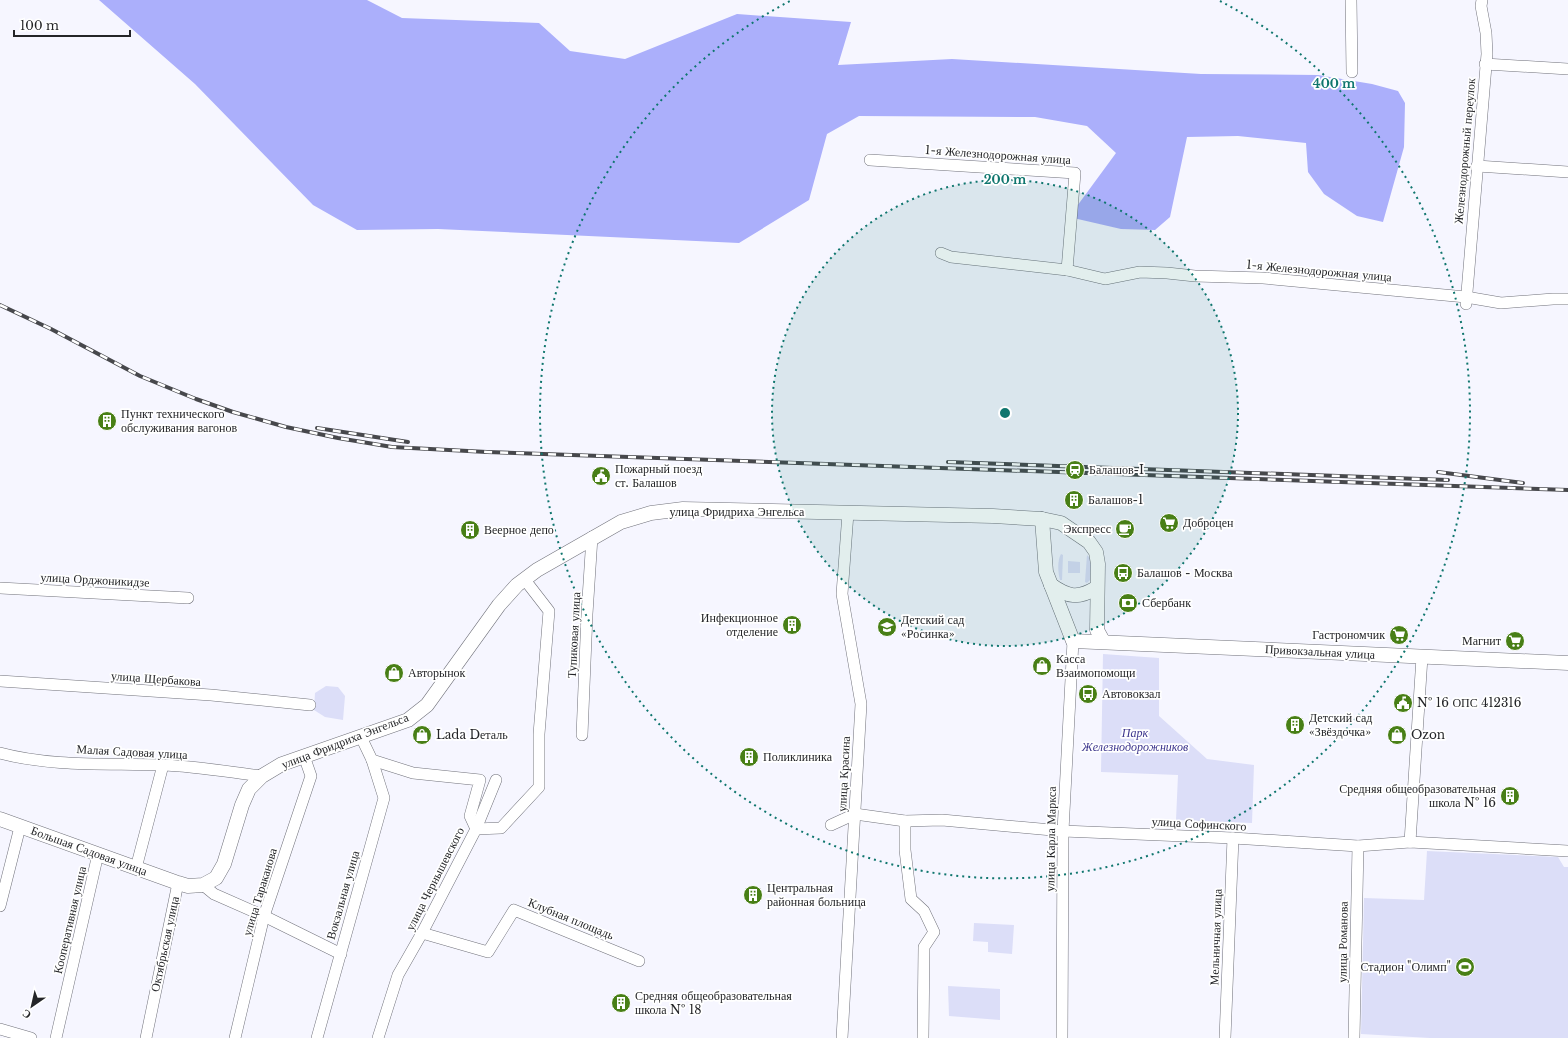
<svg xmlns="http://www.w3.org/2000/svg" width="1568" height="1038" viewBox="0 0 1568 1038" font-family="'Libre Baskerville',serif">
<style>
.green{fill:#dcdef8}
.forest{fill:#abaffb}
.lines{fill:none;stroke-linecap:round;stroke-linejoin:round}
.minor-casing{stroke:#71727b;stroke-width:12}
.major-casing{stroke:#71727b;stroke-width:15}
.minor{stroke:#fff;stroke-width:11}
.major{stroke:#fff;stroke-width:14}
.rail-casing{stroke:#47484c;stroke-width:4}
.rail{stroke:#fff;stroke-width:2.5;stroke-dasharray:8;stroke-linecap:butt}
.ring{fill:none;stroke:#0f766e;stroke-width:2;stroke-dasharray:2 4}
.labels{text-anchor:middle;stroke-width:3.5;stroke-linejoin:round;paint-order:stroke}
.street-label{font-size:12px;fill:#242528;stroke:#fff}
.poi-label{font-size:12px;fill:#242528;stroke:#fff;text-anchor:start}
.park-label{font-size:12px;font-style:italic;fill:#3d368d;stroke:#fff}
.centre{fill:#0f766e;stroke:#fff;stroke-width:2}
.ring-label{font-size:12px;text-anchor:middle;font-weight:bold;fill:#0f766e;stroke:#fff;stroke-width:3.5;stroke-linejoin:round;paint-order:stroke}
</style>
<rect width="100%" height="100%" fill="#f6f6ff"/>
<g class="green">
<path d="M1061,554l2,1 -1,25h-2c-2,-7 -3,-19 1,-26z"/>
<polygon points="1087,555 1091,559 1090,580 1087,583 1085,582"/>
<polygon points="1068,561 1080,562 1080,573 1068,573"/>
<polygon points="1103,654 1159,658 1159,716 1207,759 1254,765 1252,823 1176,820 1178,775 1101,772"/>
<polygon points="326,686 338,687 345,696 343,720 325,717 314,710 315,693"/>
<polygon points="1427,851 1558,857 1564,867 1568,867 1568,1038 1430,1038 1361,1034 1364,898 1424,900"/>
<polygon points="974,923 1014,925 1012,954 988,952 988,942 973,941"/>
<polygon points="948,986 1000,989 1000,1020 949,1016"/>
</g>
<polygon class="forest" points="99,0 367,0 402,18 539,23 570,51 625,59 737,14 851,22 838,65 952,59 1201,74 1318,75 1372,84 1398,91 1405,103 1404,147 1383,222 1357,216 1324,194 1308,172 1306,143 1238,136 1187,137 1170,217 1155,230 1121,229 1069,217 1116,153 1087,126 1035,117 859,116 827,134 809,200 739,243 438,229 357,230 313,205 195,84"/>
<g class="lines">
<defs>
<g id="minor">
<polyline points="1351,0 1352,72"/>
<polyline points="1485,64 1568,69"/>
<polyline points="870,160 1075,173 1067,270"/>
<polyline points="1477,166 1568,172"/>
<polyline points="941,253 951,257 1067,270 1105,279 1140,272 1167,273 1195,276 1263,278 1466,297 1501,303 1553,299 1568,299"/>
<polyline points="1466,304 1487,54 1486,33 1481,6 1482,0"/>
<polyline points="0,588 188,598"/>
<polyline points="0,681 211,695 310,705"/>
<polyline points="582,735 587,614 592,537"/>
<polyline points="361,737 372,760 413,773 480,780 470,816 476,829"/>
<path d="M0,753c52,14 108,10 162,12 33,1 67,7 100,11"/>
<polyline points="905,821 905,850 911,899 924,911 934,932 924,947 923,1038"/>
<polyline points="831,825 855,814 905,821 942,820 1063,831 1233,838 1358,846 1410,842 1568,851"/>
<polyline points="476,829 501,828 539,787 539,734 549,611 525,580"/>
<polyline points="1410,842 1422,657"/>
<polyline points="136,868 163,765"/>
<polyline points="203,885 214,894 264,916 341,954"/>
<polyline points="0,906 20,827"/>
<polyline points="422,933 488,952 514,910 639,961"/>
<polyline points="0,1029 31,1038"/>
<polyline points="56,1038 98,854"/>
<polyline points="146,1038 178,883"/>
<polyline points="235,1038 264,916 311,776 304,756"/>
<polyline points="317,1038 384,798 372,760"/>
<polyline points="378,1038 398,975 422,933 476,829 496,780"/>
<polyline points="842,1038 861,704 842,594 848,513"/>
<polyline points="1062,1038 1063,831 1073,641"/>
<polyline points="1225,1038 1233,838"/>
<polyline points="1354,1038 1358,846"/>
</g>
<g id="major">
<polyline points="1042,519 1046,572 1073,641 1568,663"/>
<path d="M1051,585c17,12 27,14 45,3"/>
<polyline points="0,819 178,883 188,886 203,885 216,878 224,864 242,805 249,789 262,776 282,764 408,720 427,705 499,605 517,585 537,570 621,522 651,513 683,509 993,516 1042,519 1061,523 1089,542 1096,552 1098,564 1097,630 1103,641"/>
</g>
</defs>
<use href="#minor" class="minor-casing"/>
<use href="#major" class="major-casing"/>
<use href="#minor" class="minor"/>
<use href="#major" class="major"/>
<defs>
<g id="rail">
<polyline points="0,305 51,329 140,376 196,399 233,412 286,427 338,438 392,447 487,452 1568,490"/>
<polyline points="317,428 408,442"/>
<polyline points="948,462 1448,480"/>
<polyline points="1438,472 1523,483"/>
</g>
</defs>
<use href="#rail" class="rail-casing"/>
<use href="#rail" class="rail"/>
</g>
<circle cx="1005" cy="413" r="233" fill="#0f766e" fill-opacity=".12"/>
<g class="ring">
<circle cx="1005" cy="413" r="233"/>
<path d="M1220 1A465 465 0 1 1 790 1"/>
</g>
<defs>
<symbol id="building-disc" viewBox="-11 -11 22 22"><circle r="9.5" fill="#487f16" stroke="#fff"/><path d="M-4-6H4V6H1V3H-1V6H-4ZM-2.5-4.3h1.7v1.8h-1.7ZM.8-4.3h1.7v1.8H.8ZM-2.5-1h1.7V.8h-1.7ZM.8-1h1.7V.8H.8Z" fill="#fff"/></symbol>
<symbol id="station-disc" viewBox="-11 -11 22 22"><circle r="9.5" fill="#487f16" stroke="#fff"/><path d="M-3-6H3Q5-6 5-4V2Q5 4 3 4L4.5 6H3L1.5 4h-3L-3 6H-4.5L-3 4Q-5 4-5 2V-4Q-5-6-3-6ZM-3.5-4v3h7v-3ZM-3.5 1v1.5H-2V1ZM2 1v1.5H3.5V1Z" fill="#fff"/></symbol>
<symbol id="civic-disc" viewBox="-11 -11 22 22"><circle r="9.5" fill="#487f16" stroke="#fff"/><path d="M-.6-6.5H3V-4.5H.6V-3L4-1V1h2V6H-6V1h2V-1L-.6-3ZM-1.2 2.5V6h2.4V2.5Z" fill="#fff"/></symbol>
<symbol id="supermarket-disc" viewBox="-11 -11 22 22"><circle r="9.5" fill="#487f16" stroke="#fff"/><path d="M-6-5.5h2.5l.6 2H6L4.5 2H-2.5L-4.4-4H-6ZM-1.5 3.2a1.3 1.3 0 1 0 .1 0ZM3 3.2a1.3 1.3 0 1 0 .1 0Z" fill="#fff"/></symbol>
<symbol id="cafe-disc" viewBox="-11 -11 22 22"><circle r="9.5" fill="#487f16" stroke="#fff"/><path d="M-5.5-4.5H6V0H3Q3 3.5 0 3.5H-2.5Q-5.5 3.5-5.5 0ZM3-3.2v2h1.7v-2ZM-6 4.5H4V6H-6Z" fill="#fff"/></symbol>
<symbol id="bus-disc" viewBox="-11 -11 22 22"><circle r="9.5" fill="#487f16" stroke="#fff"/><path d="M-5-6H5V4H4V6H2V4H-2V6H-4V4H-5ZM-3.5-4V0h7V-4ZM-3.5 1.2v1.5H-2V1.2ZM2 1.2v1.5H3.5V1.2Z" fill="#fff"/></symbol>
<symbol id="bank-disc" viewBox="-11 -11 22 22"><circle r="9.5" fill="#487f16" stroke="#fff"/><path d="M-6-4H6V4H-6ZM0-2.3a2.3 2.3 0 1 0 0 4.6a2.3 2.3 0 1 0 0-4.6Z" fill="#fff"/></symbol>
<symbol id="school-disc" viewBox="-11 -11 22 22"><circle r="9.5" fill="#487f16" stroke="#fff"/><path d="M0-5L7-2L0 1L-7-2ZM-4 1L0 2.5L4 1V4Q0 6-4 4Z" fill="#fff"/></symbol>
<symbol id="shop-disc" viewBox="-11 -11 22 22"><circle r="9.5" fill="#487f16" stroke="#fff"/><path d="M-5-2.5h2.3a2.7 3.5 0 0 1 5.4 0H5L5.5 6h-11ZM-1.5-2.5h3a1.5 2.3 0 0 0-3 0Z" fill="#fff"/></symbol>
<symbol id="stadium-disc" viewBox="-11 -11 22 22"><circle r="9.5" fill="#487f16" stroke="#fff"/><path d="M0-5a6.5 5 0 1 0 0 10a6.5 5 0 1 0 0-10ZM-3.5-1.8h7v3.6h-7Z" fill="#fff"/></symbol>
</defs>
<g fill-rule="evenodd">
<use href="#building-disc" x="96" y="410" width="22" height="22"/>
<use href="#station-disc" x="1064" y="459" width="22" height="22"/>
<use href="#civic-disc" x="590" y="465" width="22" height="22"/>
<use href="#building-disc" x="1063" y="489" width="22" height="22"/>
<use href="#supermarket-disc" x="1158" y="512" width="22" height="22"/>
<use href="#cafe-disc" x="1114" y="518" width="22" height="22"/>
<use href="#building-disc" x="459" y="519" width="22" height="22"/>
<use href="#bus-disc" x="1112" y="562" width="22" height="22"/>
<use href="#bank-disc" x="1117" y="592" width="22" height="22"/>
<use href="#building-disc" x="781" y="614" width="22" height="22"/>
<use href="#school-disc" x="876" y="616" width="22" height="22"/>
<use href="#supermarket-disc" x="1388" y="624" width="22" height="22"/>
<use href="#supermarket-disc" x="1504" y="630" width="22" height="22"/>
<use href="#shop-disc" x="1031" y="655" width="22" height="22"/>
<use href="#shop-disc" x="383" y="662" width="22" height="22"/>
<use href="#bus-disc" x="1077" y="683" width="22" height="22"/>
<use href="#civic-disc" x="1392" y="692" width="22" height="22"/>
<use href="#building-disc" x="1284" y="714" width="22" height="22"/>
<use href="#shop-disc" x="411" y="724" width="22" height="22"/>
<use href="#shop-disc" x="1386" y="724" width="22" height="22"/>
<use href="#building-disc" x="738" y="746" width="22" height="22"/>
<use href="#building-disc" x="1499" y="785" width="22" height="22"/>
<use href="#building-disc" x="742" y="884" width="22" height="22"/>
<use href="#stadium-disc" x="1454" y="956" width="22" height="22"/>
<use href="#building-disc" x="610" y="992" width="22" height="22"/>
</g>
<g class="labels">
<g class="street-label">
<text transform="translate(1465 151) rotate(-85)" y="4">Железнодорожный переулок</text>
<text transform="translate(998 155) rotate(4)" y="4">1-я Железнодорожная улица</text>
<text transform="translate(1319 271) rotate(5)" y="4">1-я Железнодорожная улица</text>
<text x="737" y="516">улица Фридриха Энгельса</text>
<text transform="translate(95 580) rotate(3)" y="4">улица Орджоникидзе</text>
<text transform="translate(574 635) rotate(-87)" y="4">Тупиковая улица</text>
<text transform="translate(1320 652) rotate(3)" y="4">Привокзальная улица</text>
<text transform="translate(156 679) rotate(4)" y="4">улица Щербакова</text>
<text transform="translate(345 741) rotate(-21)" y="4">улица Фридриха Энгельса</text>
<text transform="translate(132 752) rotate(3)" y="4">Малая Садовая улица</text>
<text transform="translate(844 774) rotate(-87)" y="4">улица Красина</text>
<text transform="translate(1199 824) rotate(3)" y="4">улица Софинского</text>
<text transform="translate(1051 839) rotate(-89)" y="4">улица Карла Маркса</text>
<text transform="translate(89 851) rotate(20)" y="4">Большая Садовая улица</text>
<text transform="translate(435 879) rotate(-63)" y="4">улица Чернышевского</text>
<text transform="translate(260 892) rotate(-73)" y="4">улица Тараканова</text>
<text transform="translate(343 895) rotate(-74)" y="4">Вокзальная улица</text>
<text transform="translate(571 919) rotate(22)" y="4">Клубная площадь</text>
<text transform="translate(70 920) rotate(-77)" y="4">Кооперативная улица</text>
<text transform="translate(1216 937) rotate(-88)" y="4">Мельничная улица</text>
<text transform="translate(1343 942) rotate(-89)" y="4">улица Романова</text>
<text transform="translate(165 944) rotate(-78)" y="4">Октябрьская улица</text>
</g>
<g class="poi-label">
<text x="121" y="418">Пункт технического<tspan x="121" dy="14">обслуживания вагонов</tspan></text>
<text x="615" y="473">Пожарный поезд<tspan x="615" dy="14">ст. Балашов</tspan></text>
<text x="1089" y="474">Балашов-I</text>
<text x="1088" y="504">Балашов-1</text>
<text x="1183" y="527">Доброцен</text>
<text x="1111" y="533" text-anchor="end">Экспресс</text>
<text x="484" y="534">Веерное депо</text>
<text x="1137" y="577">Балашов - Москва</text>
<text x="1142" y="607">Сбербанк</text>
<text x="778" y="622" text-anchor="end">Инфекционное<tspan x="778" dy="14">отделение</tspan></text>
<text x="901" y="624">Детский сад<tspan x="901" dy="14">«Росинка»</tspan></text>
<text x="1385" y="639" text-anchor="end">Гастрономчик</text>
<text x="1501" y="645" text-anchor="end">Магнит</text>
<text x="1056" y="663">Касса<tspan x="1056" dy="14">Взаимопомощи</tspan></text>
<text x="408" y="677">Авторынок</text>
<text x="1102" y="698">Автовокзал</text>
<text x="1417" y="707">№ 16 ОПС 412316</text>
<text x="1309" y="722">Детский сад<tspan x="1309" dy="14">«Звёздочка»</tspan></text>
<text x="436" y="739">Lada Dеталь</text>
<text x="1411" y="739">Ozon</text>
<text x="763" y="761">Поликлиника</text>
<text x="1496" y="793" text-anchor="end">Средняя общеобразовательная<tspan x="1496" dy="14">школа № 16</tspan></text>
<text x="767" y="892">Центральная<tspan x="767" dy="14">районная больница</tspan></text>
<text x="1451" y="971" text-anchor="end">Стадион "Олимп"</text>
<text x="635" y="1000">Средняя общеобразовательная<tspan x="635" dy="14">школа № 18</tspan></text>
</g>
<g class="park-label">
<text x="1135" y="737">Парк<tspan x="1135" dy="14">Железнодорожников</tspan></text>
</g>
</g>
<circle cx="1005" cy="413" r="6" class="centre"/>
<g class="ring-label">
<text x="1334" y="88">400 m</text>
<text x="1005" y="184">200 m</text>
</g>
<g transform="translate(32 1006) rotate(214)" stroke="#ffffff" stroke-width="3" paint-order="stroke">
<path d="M0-3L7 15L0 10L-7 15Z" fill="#242528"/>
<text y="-6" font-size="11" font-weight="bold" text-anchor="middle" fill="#242528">С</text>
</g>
<path d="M14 30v6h116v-6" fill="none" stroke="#242528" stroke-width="2"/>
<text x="20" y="30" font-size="12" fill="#242528" stroke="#ffffff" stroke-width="3" paint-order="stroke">100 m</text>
</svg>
